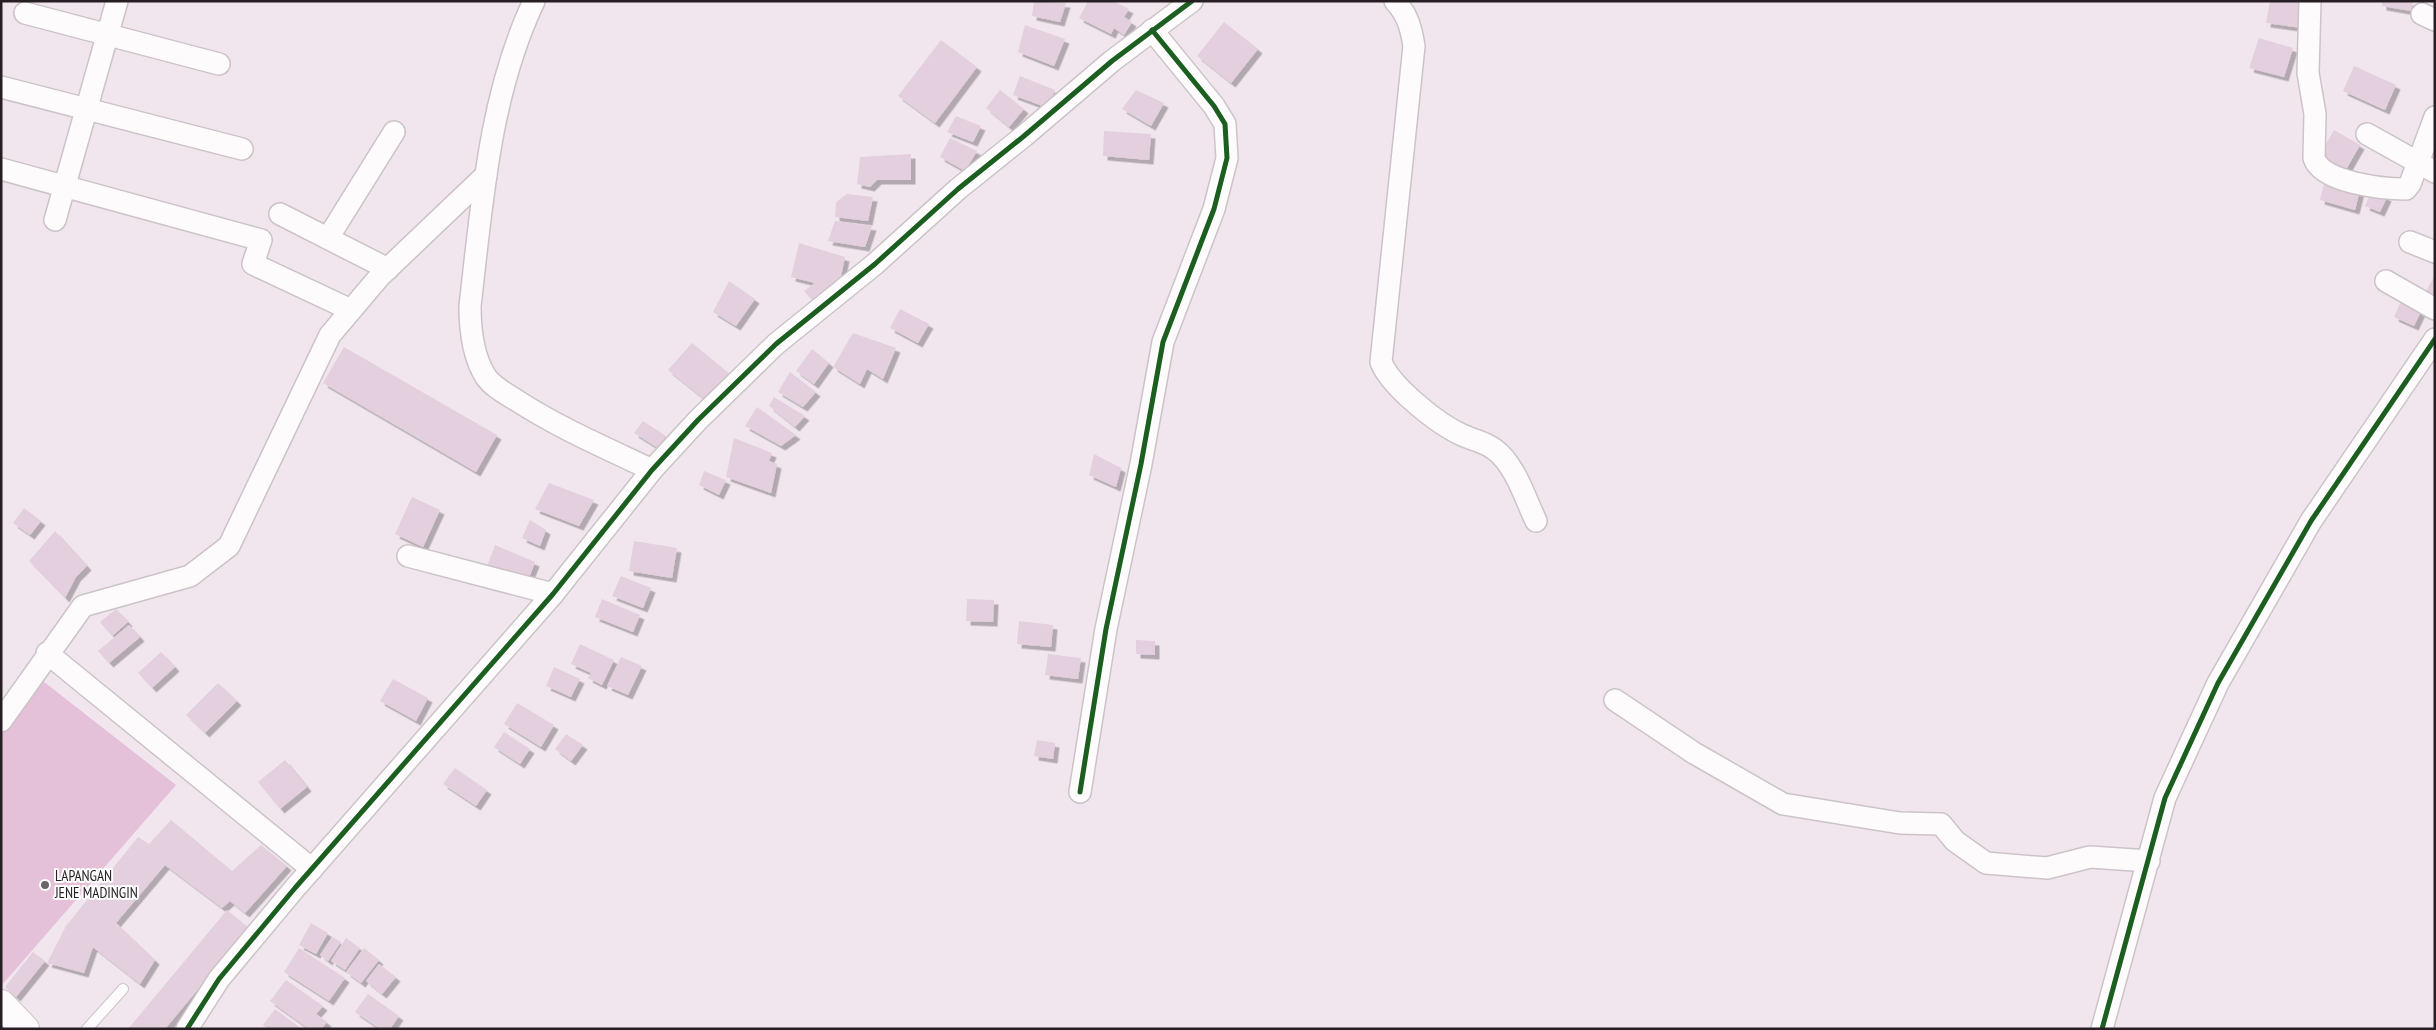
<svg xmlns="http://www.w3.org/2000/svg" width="2436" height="1030" viewBox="0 0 2436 1030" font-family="'PT Sans Narrow',sans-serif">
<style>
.green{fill:#e5c0d9}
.building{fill:#e3cfdd;filter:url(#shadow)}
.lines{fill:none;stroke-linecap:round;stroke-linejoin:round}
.lane-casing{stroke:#ccc3c9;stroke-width:12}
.street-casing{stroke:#ccc3c9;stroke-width:24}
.secondary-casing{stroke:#ccc3c9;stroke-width:30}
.lane{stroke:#fdfbfc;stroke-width:10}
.street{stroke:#fdfbfc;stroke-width:21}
.secondary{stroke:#fdfbfc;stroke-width:28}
.cycleway-casing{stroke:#fff;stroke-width:8}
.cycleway{stroke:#1b5e20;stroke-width:5}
.poi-dot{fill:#6d646a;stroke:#fff;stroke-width:2}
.labels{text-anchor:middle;stroke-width:4;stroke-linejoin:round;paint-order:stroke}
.poi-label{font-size:15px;fill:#261e23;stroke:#fff;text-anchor:start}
</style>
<defs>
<filter id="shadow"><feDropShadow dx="4.5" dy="4.5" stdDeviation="0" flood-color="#0004"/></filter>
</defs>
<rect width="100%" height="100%" fill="#f2e6ee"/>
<polygon class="green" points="39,678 176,785 1,986 1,734"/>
<g class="building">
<polygon points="1034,1 1066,3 1060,22 1032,16"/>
<polygon points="1088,1 1113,1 1129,9 1124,17 1132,22 1124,35 1114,28 1111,34 1079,18"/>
<polygon points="2270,1 2306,1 2302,28 2266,23"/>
<polygon points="2382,1 2413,1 2411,11 2382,6"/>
<polygon points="1224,22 1258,49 1231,83 1197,56"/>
<polygon points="1025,25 1065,39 1054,66 1018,52"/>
<polygon points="2259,38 2293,48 2284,77 2249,68"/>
<polygon points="941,40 977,67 935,123 898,96"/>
<polygon points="2354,66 2396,85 2385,110 2343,91"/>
<polygon points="1020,76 1055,90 1048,108 1013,95"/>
<polygon points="1000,90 1024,109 1009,127 986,108"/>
<polygon points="1136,90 1164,103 1151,126 1122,109"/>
<polygon points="956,116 981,126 973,142 947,132"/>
<polygon points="2334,130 2360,145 2343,175 2317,160"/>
<polygon points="1104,131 1151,134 1149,160 1103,156"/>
<polygon points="950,138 977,151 965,171 940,157"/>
<polygon points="911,154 911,180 877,180 870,187 857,184 860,157"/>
<polygon points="2325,179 2360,190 2355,210 2320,200"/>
<polygon points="2372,190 2387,197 2380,212 2365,206"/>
<polygon points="847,194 873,197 868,221 835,217 836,202"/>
<polygon points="835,221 872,226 865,247 828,241"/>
<polygon points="799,243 845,257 839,286 816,304 804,291 815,283 791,277"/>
<polygon points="2435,275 2435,295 2426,291"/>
<polygon points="729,281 755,299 736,326 713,312"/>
<polygon points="2404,295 2424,305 2414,326 2394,317"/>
<polygon points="900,309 929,324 918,343 890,328"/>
<polygon points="853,333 896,348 883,379 867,369 860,384 833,367"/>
<polygon points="692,343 736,379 709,403 668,370"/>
<polygon points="344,347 497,435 476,472 323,383"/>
<polygon points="812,349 829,363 814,384 796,371"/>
<polygon points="790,372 816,392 803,407 778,392"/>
<polygon points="774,397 805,416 795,427 769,406"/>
<polygon points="757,407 796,435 781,446 745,426"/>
<polygon points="643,421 666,436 658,448 634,433"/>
<polygon points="734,438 772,453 769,461 777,464 771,493 726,477"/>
<polygon points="1094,454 1121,468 1116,487 1089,475"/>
<polygon points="704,471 726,480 719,495 699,485"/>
<polygon points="549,483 594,500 579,526 535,509"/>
<polygon points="412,497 440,510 423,547 395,534"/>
<polygon points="24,508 41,521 30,535 13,523"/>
<polygon points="530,520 546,530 540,546 522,538"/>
<polygon points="55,531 87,566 76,577 65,598 29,561"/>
<polygon points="634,541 677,548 672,578 629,571"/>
<polygon points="495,545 535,562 527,583 487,566"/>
<polygon points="621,576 651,588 643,608 612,596"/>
<polygon points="602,599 640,615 633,632 595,617"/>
<polygon points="967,599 994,600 993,622 966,621"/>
<polygon points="116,609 128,622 112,636 100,622"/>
<polygon points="1019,621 1053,625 1051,647 1017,644"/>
<polygon points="129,625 140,637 109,663 98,651"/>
<polygon points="1136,640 1155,641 1155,655 1136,654"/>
<polygon points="580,644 614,660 602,685 588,678 591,673 571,664"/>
<polygon points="161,652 175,667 152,688 138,673"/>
<polygon points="1048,654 1081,658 1078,679 1045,675"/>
<polygon points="621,657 642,666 628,695 607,686"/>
<polygon points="554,667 580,679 571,697 546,686"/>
<polygon points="393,679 428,698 416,721 380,701"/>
<polygon points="218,683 237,701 205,733 186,715"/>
<polygon points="517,703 554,725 541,747 504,724"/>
<polygon points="504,732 530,749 520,764 494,747"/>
<polygon points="566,734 583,745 571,761 555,749"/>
<polygon points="1037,740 1055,743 1053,759 1034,756"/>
<polygon points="285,760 307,787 280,809 258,782"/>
<polygon points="455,768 487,790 476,806 443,784"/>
<polygon points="171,820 232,871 261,845 287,866 245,913 230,901 222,908 165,865 116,923 155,960 140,984 93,947 84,973 47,963 66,926 138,837 149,844"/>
<polygon points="227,910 249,928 165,1029 128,1029"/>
<polygon points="311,923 328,933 316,954 299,945"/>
<polygon points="332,937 341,942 328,961 320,955"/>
<polygon points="346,938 360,948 345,970 331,961"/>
<polygon points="299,948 345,978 329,1001 284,972"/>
<polygon points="364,948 379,960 361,983 346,972"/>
<polygon points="33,952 45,961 16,997 5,987"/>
<polygon points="379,964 396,977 382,994 366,981"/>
<polygon points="286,980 323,1006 316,1014 327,1022 321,1029 309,1029 270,1001"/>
<polygon points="368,994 399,1016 390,1029 380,1029 355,1012"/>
<polygon points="275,1009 302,1029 268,1029 263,1025"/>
</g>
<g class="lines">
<defs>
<polyline id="lane" points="87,1029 123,989"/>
<g id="street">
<path d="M534,1c-45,95 -52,203 -64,305 0,23 3,51 16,71 7,10 19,16 30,23 43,28 90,48 136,70"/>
<path d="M1395,1c13,14 16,27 19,45l-33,316c10,25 57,62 81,73 11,5 23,7 32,14 21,15 31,49 42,72"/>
<path d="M2310,1l-2,72 7,41 -1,44c8,25 70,31 92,31l4,-5 25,-67"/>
<polyline points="25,13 219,64"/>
<polyline points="2422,14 2435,20"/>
<polyline points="1,87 242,149"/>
<polyline points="2367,134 2435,172"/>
<polyline points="1,169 261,240 253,264 351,310"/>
<polyline points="280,214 388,269"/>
<polyline points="55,220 117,1"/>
<polyline points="328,238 394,132"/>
<polyline points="2410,242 2435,252"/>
<polyline points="2386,281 2435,309"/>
<polyline points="408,556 553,594"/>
<polyline points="47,653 312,869"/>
<polyline points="1615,700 1694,753 1783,804 1900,823 1941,824 1955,841 1986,863 2047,868 2090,857 2149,861"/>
<polyline points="1,721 83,606 190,576 229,546 330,335 380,276 486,175"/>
<polyline points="1080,792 1106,629 1141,464 1163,342 1214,209 1227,158 1225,124 1214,106 1152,30"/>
<polyline points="187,1029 219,979 295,888 553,594 652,470 698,420 776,344 875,264 958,189 1024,136 1112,61 1192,1"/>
<polyline points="2102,1029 2165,798 2218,683 2311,521 2435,339"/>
</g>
<polyline id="secondary" points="1,1004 25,1029"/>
</defs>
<use href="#lane" class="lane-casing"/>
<use href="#street" class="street-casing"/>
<use href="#secondary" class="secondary-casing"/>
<use href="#lane" class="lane"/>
<use href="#street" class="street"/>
<use href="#secondary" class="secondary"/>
<defs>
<g id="cycleway">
<polyline points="1080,792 1106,629 1141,464 1163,342 1214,209 1227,158 1225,124 1214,106 1152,30"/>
<polyline points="187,1029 219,979 295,888 553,594 652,470 698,420 776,344 875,264 958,189 1024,136 1112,61 1192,1"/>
<polyline points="2102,1029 2165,798 2218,683 2311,521 2435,339"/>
</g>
</defs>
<use href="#cycleway" class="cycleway-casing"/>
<use href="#cycleway" class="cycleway"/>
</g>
<circle class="poi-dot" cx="45" cy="885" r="5"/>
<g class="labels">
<g class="poi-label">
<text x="55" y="881">LAPANGAN<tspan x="55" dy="17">JENE MADINGIN</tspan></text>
</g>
</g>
<rect width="2436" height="1030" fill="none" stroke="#261e23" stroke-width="5"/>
</svg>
